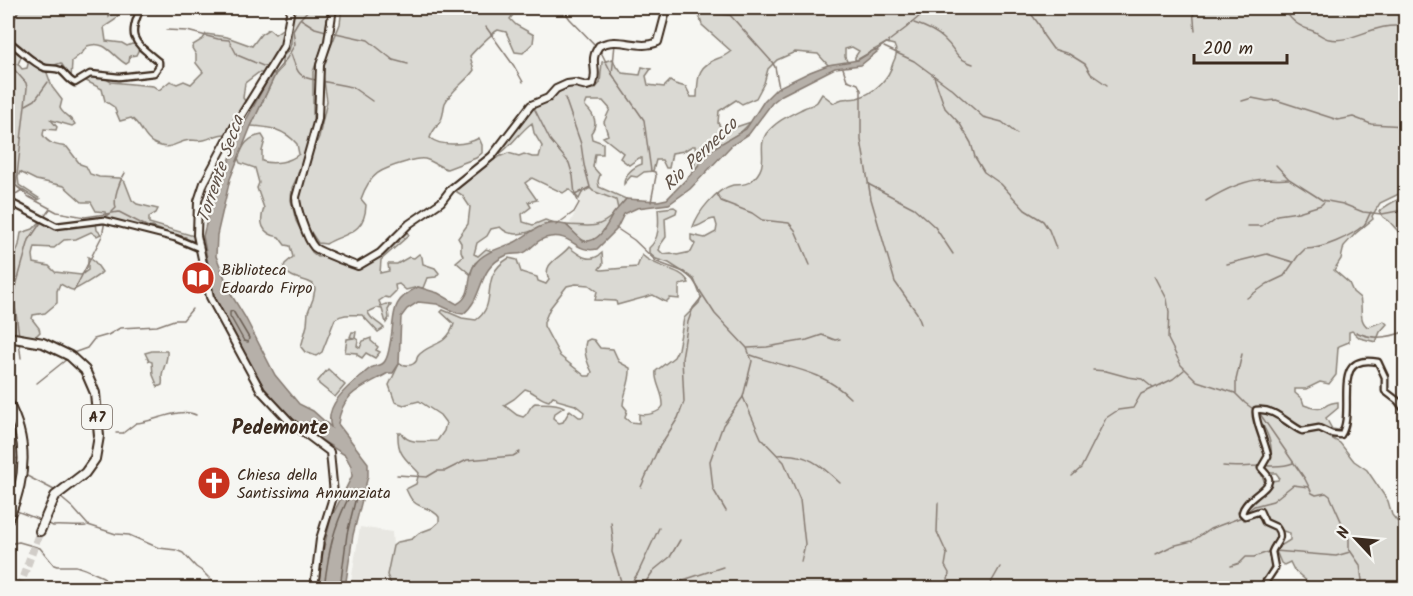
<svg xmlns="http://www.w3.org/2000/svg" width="1413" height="596" viewBox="0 0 1413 596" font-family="Kalam,sans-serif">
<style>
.built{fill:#e8e7e2}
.green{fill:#dad9d3;stroke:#8a8278;stroke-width:1.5;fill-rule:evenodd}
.water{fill:#b6b0a9;stroke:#857a71;stroke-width:1.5}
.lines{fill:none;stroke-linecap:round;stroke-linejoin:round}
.shore{stroke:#6c6056;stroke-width:1.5}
.stream{stroke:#857a71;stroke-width:1.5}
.highway-tunnel{stroke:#d1cdc8;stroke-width:8;stroke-dasharray:8 4;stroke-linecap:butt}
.minor-casing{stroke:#3b2a1e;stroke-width:9}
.major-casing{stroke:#3b2a1e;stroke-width:10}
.highway-casing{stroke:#3b2a1e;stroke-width:12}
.minor{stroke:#f6f6f2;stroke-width:4.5}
.major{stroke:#f6f6f2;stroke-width:6}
.highway{stroke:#f6f6f2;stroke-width:8}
.labels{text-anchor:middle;stroke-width:4.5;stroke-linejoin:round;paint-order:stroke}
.shield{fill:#f6f6f2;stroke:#73675e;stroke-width:1.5}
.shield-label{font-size:15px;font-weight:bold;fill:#3b2a1e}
.poi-label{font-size:16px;fill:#3b2a1e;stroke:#f6f6f2;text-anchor:start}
.water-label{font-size:18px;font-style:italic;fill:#605248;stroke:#f6f6f2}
.quarter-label{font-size:20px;font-weight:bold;fill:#3b2a1e;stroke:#f6f6f2}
</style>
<rect width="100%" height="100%" fill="#f6f6f2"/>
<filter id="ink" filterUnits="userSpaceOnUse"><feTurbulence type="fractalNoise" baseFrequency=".0167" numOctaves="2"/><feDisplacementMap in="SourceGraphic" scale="12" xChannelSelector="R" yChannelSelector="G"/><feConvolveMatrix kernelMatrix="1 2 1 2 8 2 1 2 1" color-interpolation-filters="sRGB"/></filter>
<g filter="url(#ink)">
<g class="built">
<polygon points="588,188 616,200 618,206 610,218 604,222 590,228 579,227 570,223 580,203 581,194"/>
<polygon points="360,527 392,532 393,546 385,588 350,588"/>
</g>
<g class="green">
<path d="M8,8h104l-4,5 1,4 7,-9h4l2,1 -7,11 -11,7 2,14 16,2 5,3 5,-2 4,1 3,4 -3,6 -6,1 -1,6 -3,2c-14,-8 -20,-25 -39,-18l-4,6 -11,9 -1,18 -10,-16 -9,3 -10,-3 -27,-19 -4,-2 -3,2z"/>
<path d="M293,8h36l-5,34 -11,30v55l-12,42 -9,19 -1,12 5,21 16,31 6,5 7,-1 29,12 53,-36 2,3 -28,25 -1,13 9,-2 -1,-7h9l12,-7 5,1 5,-4 3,3 1,7 12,4 4,5 -3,4 -9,1 -4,10 -5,-1 -12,3 -7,-6 -4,1 1,6 -7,7 -4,-1 -6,4 2,5 5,-2 5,1 -3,5 1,8 -3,5 -4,-14 -5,-1 -9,4c2,8 11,10 16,16l-6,4 -16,-17c-10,0 -18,-2 -27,4l-13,33 -6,4 -11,-4 -4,-5 6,-22 1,-13 5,-13 2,-10 -2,-5c-12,-7 -19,-3 -30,-15l2,-5 8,-7 -3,-11 -5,-1 -6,-8c-18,-3 -20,-15 -15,-29l-7,-20 2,-5 -4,-15 -15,-5 -2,-5c5,-12 9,-21 24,-23l3,5 -3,11v10c11,4 28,1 37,-7l-2,-10c-13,-15 -27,-17 -46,-18l24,-51 7,-8v-10l7,-7 2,-7z"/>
<path d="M342,8h198l-10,5h-16l-4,6 6,6 18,10 -1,8 -10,10 -8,-1 -9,-20 -8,-2c-6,3 -23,20 -28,26l4,14c-8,12 -22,19 -29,33 -2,6 -1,13 -5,19 -4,6 -8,9 -10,16 11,9 37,7 49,0l3,7v8l-6,5 -29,11c-8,-2 -14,-8 -22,-10 -6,-1 -13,1 -19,3 -25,7 -36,11 -45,37l5,6c-1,29 -21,28 -40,39l-8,-1 -10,-15 -9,-30 11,-41 9,-20 8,-36 -5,-33 18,-44z"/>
<path d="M692,8h713v183l-25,12 -8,13 1,3 -18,15 -11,12 -3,13 -7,11 15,13 4,9 7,6c3,10 -2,23 8,29l16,-6 3,3 -7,8 -4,10 -16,-4 -8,-7 -3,1v10l-10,4 -1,2 -2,27 -7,9 -9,-2 -14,7h-11v4l7,6 2,6c24,9 16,-2 34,-3v6l-12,10 6,11 6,1 -2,2h-6l-11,-6 -17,3c-16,-10 -26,-20 -46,-22l-3,4c-1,15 14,28 13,44 -1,4 -5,9 -7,13l6,15 -21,19 -4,12 5,5 14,-4 4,8 13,6 1,3v5l-7,14 2,13 -12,24h-864l-5,-4 -4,-9 6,-29 5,-4 14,-3 7,-6 13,-5 7,-6v-5c-7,-10 -18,-8 -25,-15 -4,-3 -6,-9 -8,-13l10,-5 3,-11c-13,-14 -22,-18 -21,-40h3c8,12 24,8 36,8l7,-10 2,-8 -6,-8 -21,-14 -15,4 -9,-3 -6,-17 10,-21c5,0 10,3 14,0 6,-4 2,-3 5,-8 10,-13 29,-9 36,-32l-13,-12 2,-2 19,8 14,2c24,-17 1,-43 33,-62l8,2 4,12 16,5 1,4 8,3 3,-4c-8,-17 12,-22 20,-33 11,9 21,17 33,6l1,11 -4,5 2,1 36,-3 5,-12c14,14 39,12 47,28l-10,2v14l-9,-1 -4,4 -13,-7 -36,10 -1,-4 -21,-1 2,-9 -8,-6 -13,-1 -9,2 -17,22 -6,14v4l16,30 25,20h5l2,-4c-5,-10 -9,-20 -6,-31l4,-2 4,1 6,8 13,1 6,13 11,6c1,14 -6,24 -7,37l4,5 -2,8 5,4 9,1v-9c8,2 20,-1 24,-8 1,-13 -9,-23 -7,-35l18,-14 4,-8 6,-31 15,-15 2,-6 -7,-18 -25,-16 -13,-4 -7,-6v-5c11,-9 10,-26 9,-39l16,-2 3,2 -1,4 -11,5 1,19 -5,7 -2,6 4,4 8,-1 6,2 14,-3 4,-8 -4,-4v-5l14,3 11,-6 1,-6 -2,-7c-9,0 -14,8 -22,8 5,-15 23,-38 40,-42 7,-1 12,1 18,-4 21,-17 5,-32 15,-47 10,-13 24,-19 38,-26 4,-2 10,-3 13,-6 2,-3 3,-5 5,-8l12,9c11,-7 13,-3 23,-5 16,-4 32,-19 36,-35 3,-7 5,-10 1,-18l-8,-2 -31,18v-4l4,-6 -7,-4 -7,2v8l3,6 -20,2 -10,-11 -23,-2 -18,8 -9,9 -4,14 -8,15 -14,6 -6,-4 -17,11 -1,12 3,5h12l18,-6 -11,11 -30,17 -16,21h-2c4,-6 4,-18 3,-25h-3l-8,5 -12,2 -3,15h-3l-4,-8h-6l-3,11 -9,1 -7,5 -6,-1 -7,8c0,-9 9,-17 18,-20v-6h-3l-10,7 -9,-7 3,-5 -20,-16 5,-2 -4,-13 6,-13 -7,-8h-16l-2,5c9,8 14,17 6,27l1,6 11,4v11h-8l-2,13 7,8 -2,6 1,6 27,12 -8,10 -2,-9 -23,-9 -3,-3 -8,5 -3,6 -10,-10 -6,4 -31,-15 -7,5 12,17 -9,2 3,5 -9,7 1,8 10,3 12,-5 7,2c-15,7 -38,20 -52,5l-9,2 -4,7 -10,7 -3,11 4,2 8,-7 6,2 -17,12 -5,11 -14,-12 7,-6 -2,-5v-8l-3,-5 10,-14 2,-17 -8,-12 -5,-3v-6l30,-24 21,-9 11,3 5,-2 8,3h7l3,-11 -8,-13 -2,-10c-12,8 -25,29 -35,32 17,-26 41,-65 75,-69 8,-1 15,4 23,3l5,-6 2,-21 11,-3 3,8 3,1 3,5 18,2 2,-8 9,2 -5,7 2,9 16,2 6,-6 5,3 11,3 5,10h6c1,-19 -1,-31 22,-39 5,-2 8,-3 12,-7l-29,-26 -5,-16zM525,389c9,2 15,11 24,12l4,-5 3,1 1,3 18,5 9,7 -1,5h-4l-9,-7 -7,12 -4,1 -6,-5 1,-4 10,-7c-8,-5 -19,-3 -29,-4 -6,3 -6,11 -12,14l-6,-2 -13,-10 10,-6z"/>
<path d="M285,27c-2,18 -11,31 -21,46h-6l-13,10 -2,15 3,4 -19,32c-9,-1 -14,4 -23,6 -5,1 -10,0 -14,0 -16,2 -19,12 -37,3 -10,-5 -11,-18 -22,-25l-11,3 -6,-14 -9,-6 -3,-12 -16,-8 3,-5 14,1 8,5 42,4 6,4 11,-9 7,3 7,-3 7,3 12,-12 -7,-9v-8l-4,-7 1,-3 10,-6 3,-5 21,3 25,9 9,-12 8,-5 6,5z"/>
<path d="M13,48l9,7 -4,9 4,5 5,-1 2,-8 17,10 6,17 10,13 -2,8c3,7 11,9 15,16l-3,2 -21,-6 6,7 -1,3 -12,-1 -1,6c6,10 14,10 24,12l13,17 6,2 4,8 9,3 21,1 5,4 7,18 5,4 21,5 -2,4 -7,4v6l45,13 -1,7 -40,-16 -7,1 -39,-10 -2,-6 -9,-1 -5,-9h-9l-18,-16 -28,-6 -16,-8 -2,5 1,8 21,14 -2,1 -30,-19v-95l4,-4 -4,-8 2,-25z"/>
<path d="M1405,197h1l-1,42 -16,-18 -6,-4 -4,-6c9,-6 15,-11 26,-14z"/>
<path d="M613,215c-4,9 -16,30 -28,26 -6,-1 -14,-12 -19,-16 20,0 30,6 47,-10z"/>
<path d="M41,221l16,7 39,-6 1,8 4,4 -4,2 -6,-4 -15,7 -12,1 -10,8 -19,-1 -2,8 1,8 15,3 6,6 26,3 7,-5v-13l7,5 7,10c-3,4 -25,17 -29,18 -4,0 -9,-5 -13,-6l-3,7v12l-12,10 -12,2 -1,4 7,9 1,4 -6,6 -26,-6v-47l7,-14 -2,-10 6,-16 2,-12 12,-4z"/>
<polygon points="352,332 356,332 355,338 358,340 357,346 360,348 363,341 371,338 371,341 378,347 376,350 380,352 375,358 366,353 362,358 357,355 357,353 345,352 347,339 354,338 350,337"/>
<path d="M152,351h15c1,11 -4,16 -5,24 0,3 1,7 0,10l-4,2 -5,-12 -1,-13 -3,-1 -4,-8z"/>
<polygon points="328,369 345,385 335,397 319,384 318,381"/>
<path d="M1260,411l20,8 13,10 12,5 14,-3 21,12 14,18 13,9 21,31 4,14 5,6 8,3v64h-101l5,-3v-2l-15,-13 -4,-8 -6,3 -3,-2 -5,-12 1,-3 13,-8v-7l-7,-2 -18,-11 -4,-10h-6l-10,4c3,-15 19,-19 26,-33l7,-1 1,-3 -3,-4h-8l-5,-6c3,-4 7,-9 8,-13 2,-12 -8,-29 -14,-38z"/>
</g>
<path class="water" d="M874,50l4,1 -17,14 -26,3 -53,27 -10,8 -23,31 -18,12 -41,43 -21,15 -32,4 -13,6 -8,16 -19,19c-20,5 -26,-16 -47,-12 -15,2 -17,12 -27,16 -6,2 -13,0 -18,3 -29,13 -20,41 -42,58l-6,-1 -20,-9 -19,-2 -11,7 -6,8 -2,47 -6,9h-5c-26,15 -46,19 -50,51l30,39v13l-15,59 -8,53h-27l5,-37 8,-33 21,-42 -1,-10 -6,-11 -41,-26 -22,-20 -14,-15 -39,-67 -15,-31 -11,-60 9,-36 17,-39 15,-37 27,-50 3,-1 1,2 -24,51 -21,53 -13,56 -1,21 16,40 13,21 30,58 24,29 14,7 18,16c-7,-21 16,-40 31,-52 3,-2 7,-7 11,-8 5,-2 9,-1 12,-6 3,-4 4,-12 5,-17 6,-30 -2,-42 28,-57l20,6 19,11c18,-10 8,-27 18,-40 9,-13 27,-16 40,-22 11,-6 21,-16 33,-18 6,-1 13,0 18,1l17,16c17,2 23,-15 30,-27 4,-5 9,-10 13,-15l32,2 9,-2 27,-28 16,-21 36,-21 18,-28 13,-13 33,-16 18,-7 30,-5z"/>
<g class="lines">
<g class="shore">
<polygon points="233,311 249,338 248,342 244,341 230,316 230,312"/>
<path d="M324,588c5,-39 9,-61 28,-97l3,-1 2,3 -10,41 -7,54"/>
</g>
<g class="stream">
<polyline points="562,8 570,19 597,47"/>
<polyline points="695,8 711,13 729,15"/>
<polyline points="727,8 730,15 772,62 775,67 779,88"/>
<polyline points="904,8 922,15"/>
<polyline points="1027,8 1040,26 1043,35 1053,49 1069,54 1085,64 1091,74 1107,85"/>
<polyline points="1114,8 1115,9"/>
<polyline points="1193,8 1195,31"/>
<path d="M1287,13c5,9 16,15 26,18 5,2 11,7 16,8 25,5 45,-18 77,-12"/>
<polyline points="301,19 315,28 326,31"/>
<path d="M914,23c12,4 22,8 30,16 14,13 9,18 29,25"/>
<polyline points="486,27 514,66 523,82"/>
<polyline points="166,30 187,31 218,39 229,40 237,55 268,68"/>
<polyline points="331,32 368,40 393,60 408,64"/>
<polyline points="9,44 12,24 20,8"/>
<polyline points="884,47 914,61 952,89 983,117 1002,122 1017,134"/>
<polyline points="11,48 13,68 26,83 27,88 16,184"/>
<polyline points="600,50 612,74 644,120 651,171 655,172 656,176 651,202"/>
<polyline points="877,50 906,28 929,8"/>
<path d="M291,54c6,16 6,24 25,26"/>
<polyline points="843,68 847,80 858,84 861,90 861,140 871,199 895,282 917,313 921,324"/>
<polyline points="274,74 287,58 295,44 293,30 299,20 310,8"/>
<polyline points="612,74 615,44"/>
<polyline points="933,74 945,108 960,124 971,143 975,157 984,172 1001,184 1025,210 1043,221 1049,230 1056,248"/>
<polyline points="321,81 352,87 372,101"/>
<polyline points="565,98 581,144 584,165 590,187 575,195"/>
<polyline points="1242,101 1252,98 1267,101 1276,100 1338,120 1353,117 1371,124 1406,126"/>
<polyline points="26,105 35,100 48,82"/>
<polyline points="534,108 550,140 569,163 573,176 575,195 579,203 574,212 556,225"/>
<polyline points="1276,165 1289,179 1322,200 1343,204 1363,212 1382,214 1398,211 1406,213"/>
<polyline points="8,179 29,197 57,212 85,217 119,212 154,230 186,237"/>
<polyline points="868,184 914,208 935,227 953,254"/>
<polyline points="717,194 721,201 752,213 762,220 789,223 795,230 810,265"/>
<polyline points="8,199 22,190"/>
<path d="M1206,201c16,-10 39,-21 58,-22 8,0 16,1 24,0"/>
<path d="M112,212l4,-4c-3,-10 3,-26 9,-35"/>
<polyline points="44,217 50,209"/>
<polyline points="1248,226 1262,226 1277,215 1298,212 1321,205 1324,202"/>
<polyline points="616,228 634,240 657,262 684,272 693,280 715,314 747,348 752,361 743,397 723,425 710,461 713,489 726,511"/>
<polyline points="1227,264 1267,254 1293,262"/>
<polyline points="1155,276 1167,299 1169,312 1168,339 1181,365 1197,381 1235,393 1245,403 1260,414 1305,479 1312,493 1316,495 1326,493 1330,496 1349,539 1349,549 1360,565 1363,588"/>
<polyline points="74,291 102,236 106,216 109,214"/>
<path d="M1247,298l20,-14 17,-8 14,-20 7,-7c18,0 45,-12 59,-24 3,-3 4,-9 7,-13"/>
<path d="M1356,332c16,8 33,6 50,-1"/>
<polyline points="19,336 14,299 16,286 29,240 42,221"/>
<polyline points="19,342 21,358"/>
<polyline points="748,348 767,347 807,340 822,335 835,340 840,339"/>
<polyline points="73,353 87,348 94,339 108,335 120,328 157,326 174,320 183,320 192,309"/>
<path d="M751,355c37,14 69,13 99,43"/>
<polyline points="1093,370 1106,371 1128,377 1142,379 1153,388"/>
<polyline points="37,383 67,359"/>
<polyline points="1236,393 1236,380 1242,354"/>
<polyline points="743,397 761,438 784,462 800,500 805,544 801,562"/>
<path d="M116,433h7l13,-10c15,0 45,-17 60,-8"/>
<polyline points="8,453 17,459 18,468"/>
<path d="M778,455c28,-3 43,10 62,28"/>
<path d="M1223,466c13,2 24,0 36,0 12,-1 22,2 34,-3"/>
<polyline points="25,475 56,491"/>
<polyline points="397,475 427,477 437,471 445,471 467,460 513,456 520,452"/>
<polyline points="1072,476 1081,468 1106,418 1118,410 1133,408 1141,394 1173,379 1184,370"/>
<polyline points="641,487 658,449 678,418 684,402 682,358 688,322 693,308 702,297"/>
<polyline points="1405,495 1406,495"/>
<polyline points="60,497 73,508 88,525 116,534 129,535 159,548 176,550 183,553 196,567 202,571 215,584 226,588"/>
<polyline points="938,503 937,532 947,554 945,566 949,573 947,588"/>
<polyline points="14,510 40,520"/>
<polyline points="1245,513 1254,506 1273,501 1293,485 1309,487"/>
<polyline points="611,522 613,539 612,552 623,588"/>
<path d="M47,523l6,3c4,-1 25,1 33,0"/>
<polyline points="8,544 19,542 40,548 54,565 57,566 76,566 85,569 103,577 110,588"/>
<polyline points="1275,551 1336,556 1350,552"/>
<polyline points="1156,554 1172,546 1192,541 1210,529 1242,517"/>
<polyline points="1231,566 1240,563 1246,557 1254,557 1271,551"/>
<polyline points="645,583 654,570 670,557 680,540"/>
<polyline points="676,584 683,588"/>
<polyline points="628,588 638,573 659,528"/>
<polyline points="630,588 656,583 674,583 723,567"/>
<polyline points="988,588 1000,567"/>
</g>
<polyline class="highway-tunnel" points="19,588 40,531"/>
<defs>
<g id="minor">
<path d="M8,47l4,-3c11,8 21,19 33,24 5,1 10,0 15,2 6,4 8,10 15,13l15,-9 29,3 35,-4 5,-7v-4c-24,-20 -33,-23 -18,-54"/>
<polyline points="8,201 56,226 104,220 175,238 199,248"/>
<path d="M1264,588l1,-5 10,-15 -3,-16c3,-9 13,-14 4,-25l-11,-5 -5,-11 -15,5 -3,-3c3,-15 27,-23 27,-33 0,-5 -5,-8 -8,-12l7,-12c-2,-12 -14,-37 -12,-46 18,-3 31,14 46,21l17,-3 13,6 9,1c16,-24 -13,-83 37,-73l7,15v14l13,10 8,11"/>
</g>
<g id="major">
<polyline points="291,8 284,46 234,127 204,183 198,201 197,235 210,297 261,391 290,422 330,452 334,494 320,539 314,588"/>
<path d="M333,8l-5,33 -8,24 -2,54 -22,78c0,10 11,42 18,50 2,3 39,18 44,19l22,-13 29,-29 32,-22 10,-13 41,-33 39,-51 17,-7 8,-9 11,-5 8,-1 12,3 6,-2c6,-14 -5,-23 6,-38 20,-11 39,5 59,-4l9,-34"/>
</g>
<g id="highway">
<polyline points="8,337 43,343 70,356 85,370 95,393 99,436 95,459 85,473 55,496 40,531"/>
<path d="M8,403c21,38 18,77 0,116"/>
</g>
</defs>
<use href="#minor" class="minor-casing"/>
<use href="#major" class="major-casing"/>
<use href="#highway" class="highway-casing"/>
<use href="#minor" class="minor"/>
<use href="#major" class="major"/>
<use href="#highway" class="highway"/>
</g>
</g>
<defs>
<symbol id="library-disc" viewBox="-11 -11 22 22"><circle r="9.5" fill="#c8321e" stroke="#f6f6f2"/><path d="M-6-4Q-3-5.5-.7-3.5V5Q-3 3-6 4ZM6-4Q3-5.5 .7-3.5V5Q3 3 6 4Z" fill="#fff"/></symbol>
<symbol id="church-disc" viewBox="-11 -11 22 22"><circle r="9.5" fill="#c8321e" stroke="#f6f6f2"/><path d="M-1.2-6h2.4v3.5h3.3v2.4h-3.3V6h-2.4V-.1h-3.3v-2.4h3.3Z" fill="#fff"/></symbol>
</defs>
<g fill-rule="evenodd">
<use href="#library-disc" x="179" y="259" width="38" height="38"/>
<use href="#church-disc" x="195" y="464" width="38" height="38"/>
</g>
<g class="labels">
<rect class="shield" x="82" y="405" width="30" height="24" rx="4.5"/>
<g class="shield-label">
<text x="97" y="422">A7</text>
</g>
<g class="poi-label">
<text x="221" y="275">Biblioteca<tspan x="221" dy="18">Edoardo Firpo</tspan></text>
<text x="237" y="480">Chiesa della<tspan x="237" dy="18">Santissima Annunziata</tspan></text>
</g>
<g class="water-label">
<text transform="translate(700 154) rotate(-44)" y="6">Rio Pernecco</text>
<text transform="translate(220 169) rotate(-71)" y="6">Torrente Secca</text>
</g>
<g class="quarter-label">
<text x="280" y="434">Pedemonte</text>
</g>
</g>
<rect width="1413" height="596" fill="none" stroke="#f6f6f2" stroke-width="30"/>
<rect x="15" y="15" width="1383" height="566" fill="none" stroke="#3b2a1e" stroke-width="2" filter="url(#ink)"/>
<g transform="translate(1356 539) rotate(296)" stroke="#f6f6f2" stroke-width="4.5" paint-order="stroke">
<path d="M0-4.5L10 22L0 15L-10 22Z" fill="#3b2a1e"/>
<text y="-9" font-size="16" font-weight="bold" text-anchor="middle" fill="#3b2a1e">N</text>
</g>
<path d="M1194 54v9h93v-9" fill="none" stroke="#3b2a1e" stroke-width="3"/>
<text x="1203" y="54" font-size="18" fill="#3b2a1e" stroke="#f6f6f2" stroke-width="4.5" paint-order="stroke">200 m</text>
</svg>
